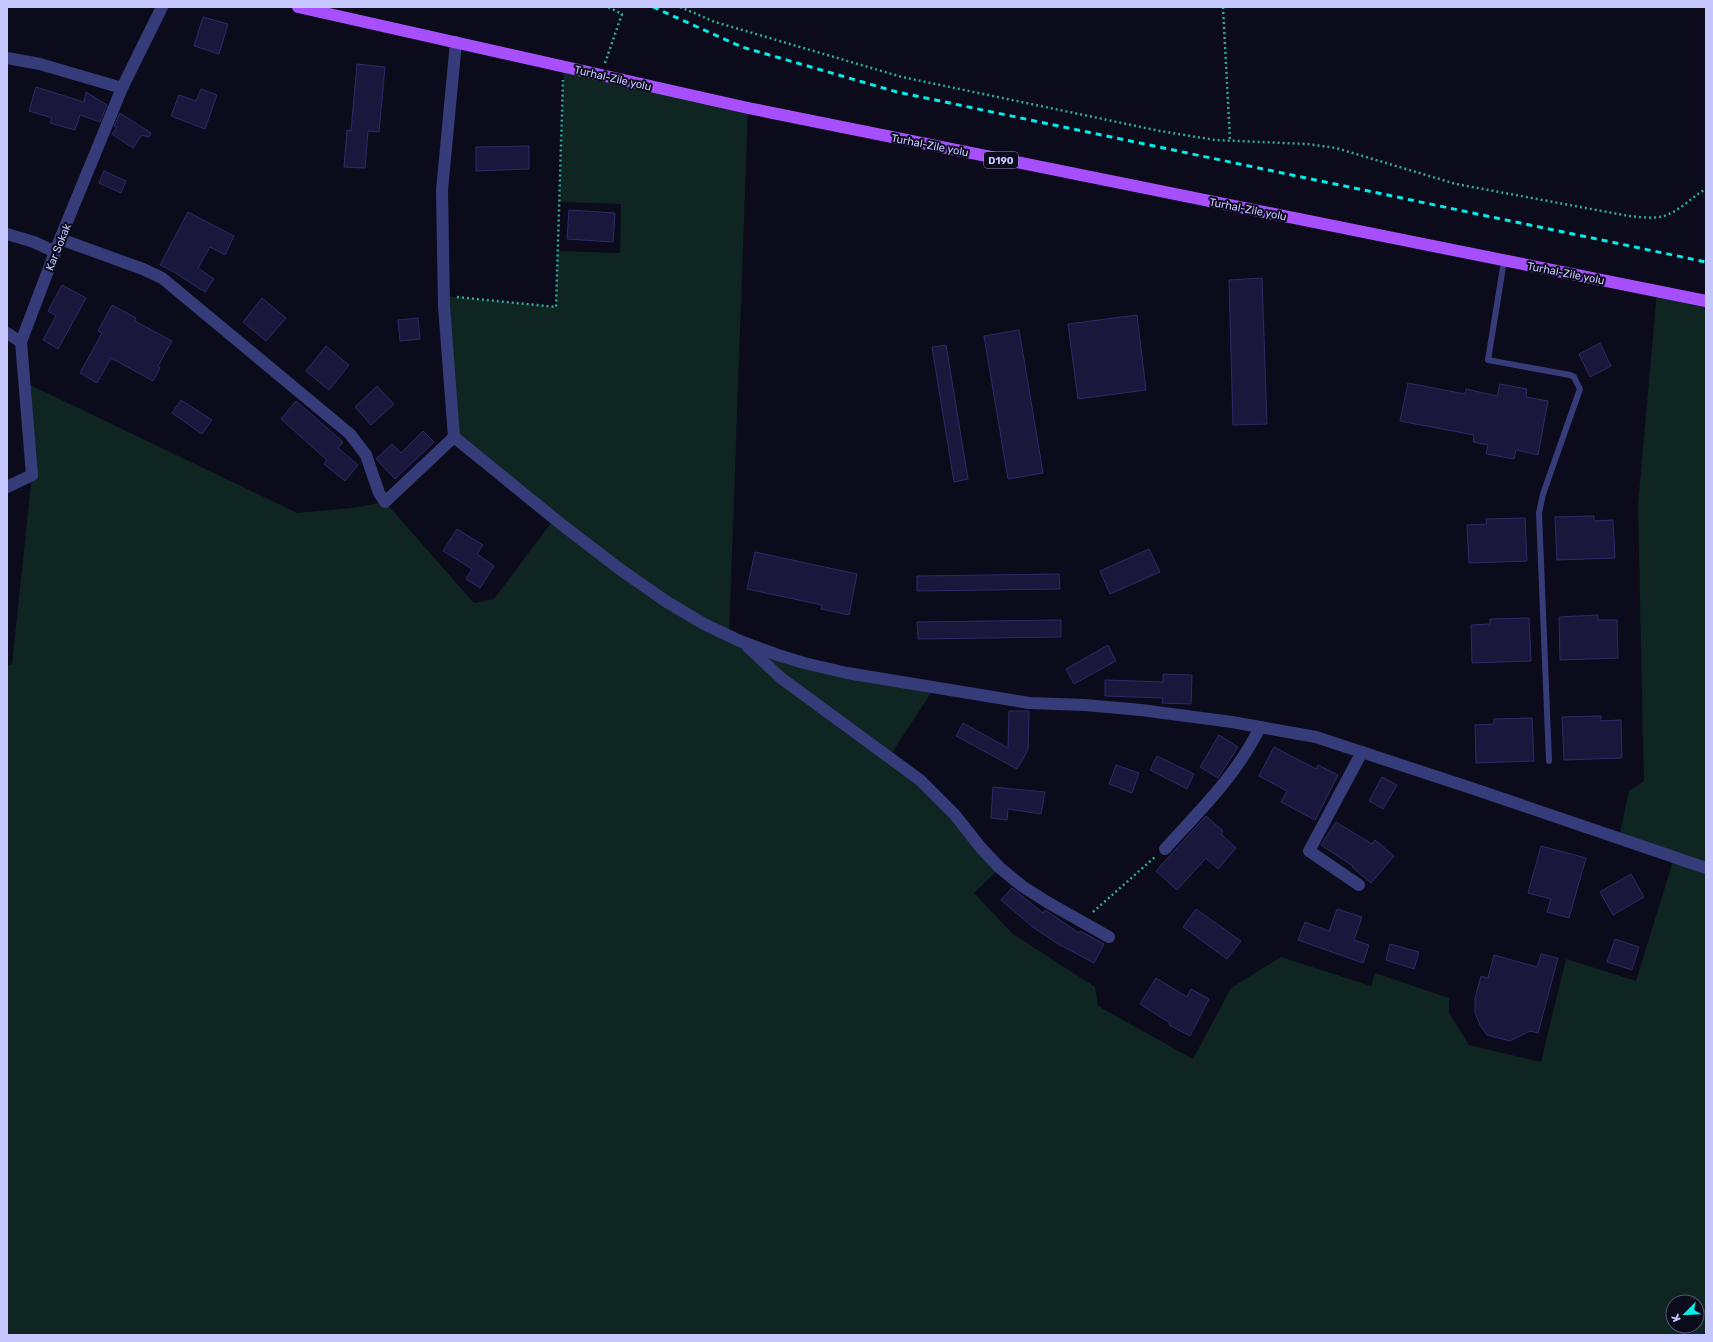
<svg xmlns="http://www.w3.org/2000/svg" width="1713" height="1342" viewBox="0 0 1713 1342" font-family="Rubik,sans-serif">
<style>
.green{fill:#0e2522;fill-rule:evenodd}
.building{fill:#1a173c;stroke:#2e2a68}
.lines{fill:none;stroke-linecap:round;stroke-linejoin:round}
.path{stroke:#2dab94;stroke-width:2.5;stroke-dasharray:2 3;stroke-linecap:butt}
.lane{stroke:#363c7a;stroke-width:6}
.street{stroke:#363c7a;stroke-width:12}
.primary{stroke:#a74ffd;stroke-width:12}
.rail{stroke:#03eee9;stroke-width:3;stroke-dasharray:6 5;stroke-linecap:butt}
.labels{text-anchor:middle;stroke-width:4;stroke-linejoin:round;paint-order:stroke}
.shield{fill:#0c0b1c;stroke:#8e8fba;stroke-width:1}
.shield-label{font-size:10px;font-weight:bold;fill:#c6c7fe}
.street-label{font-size:11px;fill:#c6c7fe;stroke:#0c0b1c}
</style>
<rect width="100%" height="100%" fill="#0c0b1c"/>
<path class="green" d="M564,67l184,41 -19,528 49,19 157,32 -46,70 111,111 -26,25 39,41 82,53 3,19 95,53 38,-71 50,-31 90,29 4,-13 74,25v15l20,32 72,17 25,-103 70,22 38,-123 -55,-20 10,-47 15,-10 -6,-276 19,-214 49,10v1034h-1699v-669l5,-2 20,-189 -8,-93 273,131 55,-5 33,-6 89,101 20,-4 60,-80 -100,-82 -10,-141 112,11 2,-56 62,2 1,-49 -61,-2zM1673,1302h24v24h-24z"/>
<g class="building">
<polygon points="203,17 228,24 219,54 194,46"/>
<polygon points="357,64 385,67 379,132 368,131 365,168 344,167 347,130 351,131"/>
<polygon points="36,87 84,102 86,92 107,105 100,122 80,115 75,130 50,123 52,118 29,111"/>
<polygon points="201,89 217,95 205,129 171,116 179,95 196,101"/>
<polygon points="120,113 151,133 149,137 142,135 133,148 112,134 117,127 114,126"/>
<polygon points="529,146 529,169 476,171 476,147"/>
<polygon points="104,171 126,181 121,193 99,183"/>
<polygon points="569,210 615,213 613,242 567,239"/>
<polygon points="188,212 234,236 225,255 210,247 198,268 214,279 205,292 174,272 160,265"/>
<polygon points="1262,278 1267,424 1233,425 1229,280"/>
<polygon points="62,285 86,298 58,349 43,340 56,316 48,311"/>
<polygon points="262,298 286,318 266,341 243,322"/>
<polygon points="112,305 136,318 135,321 172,341 158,366 160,368 153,381 111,358 97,383 80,373 102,333 98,331"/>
<polygon points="1137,315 1146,390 1078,399 1068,324"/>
<polygon points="418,318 420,339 400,341 398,320"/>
<polygon points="1019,330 1043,473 1008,479 984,336"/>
<polygon points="1600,343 1611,366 1590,377 1579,354"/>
<polygon points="946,345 968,479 954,482 932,347"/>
<polygon points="326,346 349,365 329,390 306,371"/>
<polygon points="1408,383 1465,394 1466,389 1497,396 1500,384 1527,389 1526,397 1548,401 1538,455 1516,450 1514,459 1486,454 1488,445 1473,442 1474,435 1400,421"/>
<polygon points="377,386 394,404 371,425 355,407"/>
<polygon points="181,400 212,420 202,434 172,413"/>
<polygon points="296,401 343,442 338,448 358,465 345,481 324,464 327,460 281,419"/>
<polygon points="423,431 434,442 395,479 376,459 392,444 401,453"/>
<polygon points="1594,516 1594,521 1613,520 1615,558 1557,560 1555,517"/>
<polygon points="1525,518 1527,561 1469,563 1467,525 1487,524 1486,519"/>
<polygon points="457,529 483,545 477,554 494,566 480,588 466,579 472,569 443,551"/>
<polygon points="1149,549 1160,572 1110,594 1100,571"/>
<polygon points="755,552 857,574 849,615 821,609 822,605 747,589"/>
<polygon points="1059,574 1060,589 917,591 917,576"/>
<polygon points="1598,615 1598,620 1617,620 1618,658 1560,660 1559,617"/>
<polygon points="1529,618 1531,661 1472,663 1471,625 1490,624 1490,619"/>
<polygon points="1061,620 1061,637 918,639 917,622"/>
<polygon points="1108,645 1116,661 1074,684 1066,669"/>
<polygon points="1163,674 1192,675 1191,704 1162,703 1163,698 1105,696 1105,680 1163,682"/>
<polygon points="1009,711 1029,711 1028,750 1017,769 956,736 963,723 1008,748"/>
<polygon points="1601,716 1601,721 1621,720 1622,758 1564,760 1562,717"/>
<polygon points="1532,718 1534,761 1476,763 1475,725 1494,724 1494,719"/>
<polygon points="1219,735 1238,747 1218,778 1200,767"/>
<polygon points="1274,747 1316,769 1318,765 1338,775 1315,820 1281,802 1287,791 1259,776"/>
<polygon points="1157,756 1194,774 1187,789 1150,770"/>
<polygon points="1116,765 1139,773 1132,793 1109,784"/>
<polygon points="1382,777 1397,785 1383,809 1369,801"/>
<polygon points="993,787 1045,792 1041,814 1008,809 1007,820 991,818"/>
<polygon points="1206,816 1223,831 1221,834 1236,848 1218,869 1206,858 1177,890 1156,871"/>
<polygon points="1336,822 1372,844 1375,840 1394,856 1371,883 1352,867 1353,866 1321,845"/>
<polygon points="1541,846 1586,858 1569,918 1547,912 1551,899 1528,893"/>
<polygon points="1631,874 1644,897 1613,915 1600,892"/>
<polygon points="1012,888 1043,913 1045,910 1079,933 1080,931 1104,944 1094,963 1060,945 1034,928 1001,900"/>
<polygon points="1196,909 1241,941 1227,959 1183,927"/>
<polygon points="1337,909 1362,917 1354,940 1369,945 1363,963 1298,940 1305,922 1329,931"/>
<polygon points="1615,939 1639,947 1632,970 1607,962"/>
<polygon points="1390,944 1419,952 1414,969 1386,960"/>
<polygon points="1541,954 1558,958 1538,1033 1530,1031 1510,1041 1487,1035 1480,1025 1475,1013 1475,998 1481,976 1488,978 1494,955 1537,967"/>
<polygon points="1156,978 1187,997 1191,989 1209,999 1190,1036 1169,1025 1170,1023 1140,1004"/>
</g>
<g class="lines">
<g class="path">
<path d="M680,7l35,15 187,55 258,54 55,9 92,4 29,4 120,36 173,32c13,1 28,4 40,-2 14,-6 24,-18 37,-25"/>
<polyline points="1223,7 1230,140"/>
<polyline points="605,63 622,14 608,7"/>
<polyline points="457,297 556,307 563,80"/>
<polyline points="1093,912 1155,857"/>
</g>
<polyline class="lane" points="1504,261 1488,360 1570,375 1574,377 1580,389 1543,494 1539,513 1549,761"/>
<g class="street">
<polyline points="456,42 442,190 444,306 454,437 561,524 621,570 667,602 704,624 740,641 778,655 804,663 847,673 1029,703 1085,705 1141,710 1232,722 1316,737 1474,789 1706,868"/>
<polyline points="7,58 40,64 122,88"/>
<polyline points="7,234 34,242 55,252"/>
<polyline points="60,239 143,269 162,278 350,434 366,455 379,493 385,502 454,437"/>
<polyline points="7,333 21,342"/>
<polyline points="7,487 32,475 21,342 60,239 122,88 162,7"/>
<polyline points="748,647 781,678 920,780 955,815 981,848 1000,868 1022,886 1047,902 1109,937"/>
<path d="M1165,849c35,-39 72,-74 95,-122"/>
<polyline points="1359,885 1309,851 1362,752"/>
</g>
<polyline class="primary" points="298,7 748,108 1706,301"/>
<polyline class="rail" points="653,7 742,47 897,92 1706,262"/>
</g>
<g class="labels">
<rect class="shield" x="984" y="152" width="34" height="16" rx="3"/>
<g class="shield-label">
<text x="1001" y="164">D190</text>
</g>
<g class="street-label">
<text transform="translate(613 78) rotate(13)" y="4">Turhal-Zile yolu</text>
<text transform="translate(930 145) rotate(11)" y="4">Turhal-Zile yolu</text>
<text transform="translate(1248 209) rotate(11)" y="4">Turhal-Zile yolu</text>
<text transform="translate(58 247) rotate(-68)" y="4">Kar Sokak</text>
<text transform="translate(1566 273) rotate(11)" y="4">Turhal-Zile yolu</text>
</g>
</g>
<rect width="1713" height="1342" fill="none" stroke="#c6c7fe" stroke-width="16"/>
<g transform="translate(1685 1314) rotate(246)"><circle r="19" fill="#0c0b1c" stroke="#565676"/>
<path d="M0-3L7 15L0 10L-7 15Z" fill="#03eee9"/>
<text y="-6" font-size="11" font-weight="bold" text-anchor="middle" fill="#c6c7fe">K</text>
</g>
</svg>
